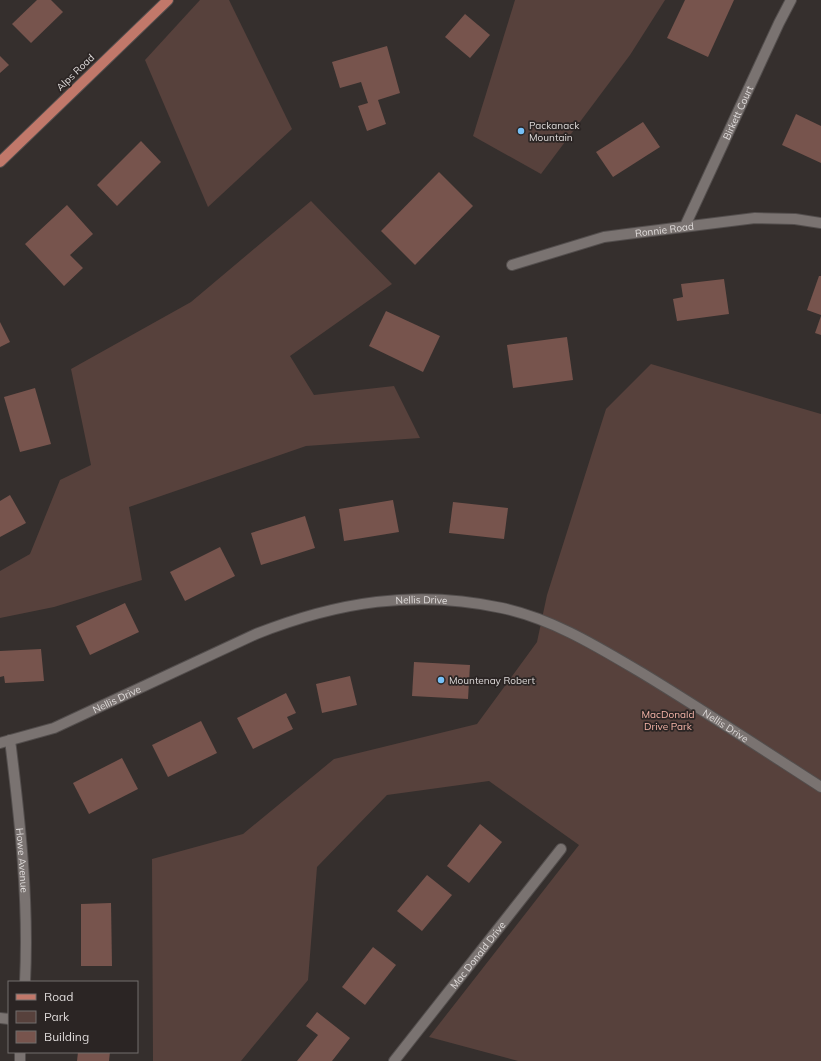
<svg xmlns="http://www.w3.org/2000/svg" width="821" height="1061" viewBox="0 0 821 1061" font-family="Mulish,sans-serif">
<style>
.green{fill:#57413c}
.building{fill:#77544d}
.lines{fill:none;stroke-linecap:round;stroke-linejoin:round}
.minor-casing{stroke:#534e4d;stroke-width:12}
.major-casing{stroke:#534e4d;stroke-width:12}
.minor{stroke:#7a7371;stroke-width:10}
.major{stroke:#c1786a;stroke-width:10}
.poi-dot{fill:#76c0f7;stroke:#2b2524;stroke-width:1.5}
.labels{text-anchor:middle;stroke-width:3.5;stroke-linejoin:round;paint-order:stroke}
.street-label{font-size:10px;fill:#dfdbda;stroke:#2b2524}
.poi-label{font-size:10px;fill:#dfdbda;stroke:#2b2524;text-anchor:start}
.park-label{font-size:10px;fill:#f6b5a8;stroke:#2b2524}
</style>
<rect width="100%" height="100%" fill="#352f2d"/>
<g class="green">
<polygon points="200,0 229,0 292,129 208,207 145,60"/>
<polygon points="515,0 665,0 630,55 541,174 473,136"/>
<polygon points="311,201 392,284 290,356 314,395 394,386 420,438 306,446 129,507 142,580 54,607 0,618 0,571 30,554 60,480 91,465 71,369 191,302"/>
<polygon points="651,364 821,414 821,1061 518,1061 429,1037 579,845 489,781 387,795 317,867 308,980 241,1061 153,1061 152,859 243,834 334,759 477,724 537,642 547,595 606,409"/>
</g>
<g class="building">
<polygon points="37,0 51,0 63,12 31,43 12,24"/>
<polygon points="685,0 734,0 708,57 667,38"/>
<polygon points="465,14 490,35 470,58 445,37"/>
<polygon points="387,46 400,93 378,100 386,124 367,131 358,106 368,103 361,82 340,88 332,62"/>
<polygon points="0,56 9,65 0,73"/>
<polygon points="796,114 821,126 821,163 782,145"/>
<polygon points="643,122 660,147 613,177 596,152"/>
<polygon points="141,141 161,162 117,206 97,185"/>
<polygon points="439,172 473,206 415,265 381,231"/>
<polygon points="67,205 93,234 70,255 83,268 64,286 25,244"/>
<polygon points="819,276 821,276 821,315 807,310"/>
<polygon points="724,279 729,314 677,321 673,299 683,297 681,284"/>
<polygon points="386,311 440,336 423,372 369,346"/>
<polygon points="821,316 821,335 815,333"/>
<polygon points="0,322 10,342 0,347"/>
<polygon points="567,337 573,380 513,388 507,345"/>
<polygon points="35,388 51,444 20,452 4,397"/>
<polygon points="10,495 26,523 0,537 0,501"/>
<polygon points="393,500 399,532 344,541 339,509"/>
<polygon points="453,502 508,508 504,539 449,533"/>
<polygon points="305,516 315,548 261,565 251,533"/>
<polygon points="220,547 235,576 185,601 170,572"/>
<polygon points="125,603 139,632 90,655 76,626"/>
<polygon points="41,649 44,681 5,683 4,676 0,677 0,651"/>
<polygon points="414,662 470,665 468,699 412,696"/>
<polygon points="350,676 357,705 322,713 316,684"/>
<polygon points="286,693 296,713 287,717 293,729 253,749 237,718"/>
<polygon points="201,721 217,753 168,777 152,745"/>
<polygon points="122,758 138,789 89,814 73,783"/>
<polygon points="480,824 502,842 469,883 447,866"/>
<polygon points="427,875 452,895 422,931 397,911"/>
<polygon points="111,903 112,966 81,966 81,904"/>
<polygon points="373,947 396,965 365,1005 342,987"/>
<polygon points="317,1012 350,1038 332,1061 297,1061 318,1035 306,1026"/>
<polygon points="78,1052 110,1052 109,1061 77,1061"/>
</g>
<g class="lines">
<defs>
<g id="minor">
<path id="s1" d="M685,226l94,-203 12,-23"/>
<path id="s2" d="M512,265l92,-28 23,-3 128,-16 40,1 26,4"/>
<path id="s3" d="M10,740c10,80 19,161 15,242"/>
<path id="s4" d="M0,743l54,-15 202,-94c81,-32 159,-45 246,-26 51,11 96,39 140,65 61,37 120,76 179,114"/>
<polyline points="0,1018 9,1019"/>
<polyline points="20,1061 20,1052"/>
<path id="s5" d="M394,1061l167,-212"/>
</g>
<polyline id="major" points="0,162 168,0"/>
</defs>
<use href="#minor" class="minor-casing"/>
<use href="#major" class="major-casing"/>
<use href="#minor" class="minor"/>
<use href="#major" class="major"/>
</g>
<g class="poi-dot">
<circle cx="521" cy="131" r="4"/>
<circle cx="441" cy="680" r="4"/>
</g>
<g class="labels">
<g class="street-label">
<text transform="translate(75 72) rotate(-44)" y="4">Alps Road</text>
<text dy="4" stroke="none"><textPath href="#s1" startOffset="125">Birkett Court</textPath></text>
<text dy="4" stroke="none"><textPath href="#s2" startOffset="157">Ronnie Road</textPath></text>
<text dy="4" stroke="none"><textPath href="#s4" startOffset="449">Nellis Drive</textPath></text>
<text dy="4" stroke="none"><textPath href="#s4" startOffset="125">Nellis Drive</textPath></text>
<text dy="4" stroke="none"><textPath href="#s4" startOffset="784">Nellis Drive</textPath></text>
<text dy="4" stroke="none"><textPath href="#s3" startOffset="121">Howe Avenue</textPath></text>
<text dy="4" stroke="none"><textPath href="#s5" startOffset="135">Mac Donald Drive</textPath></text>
</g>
<g class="poi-label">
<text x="529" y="129">Packanack<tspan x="529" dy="12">Mountain</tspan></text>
<text x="449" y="684">Mountenay Robert</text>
</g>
<g class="park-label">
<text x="668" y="718">MacDonald<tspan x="668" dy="12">Drive Park</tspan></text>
</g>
</g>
<rect x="8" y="981" width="130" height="72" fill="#2b2524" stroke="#736e6d"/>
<rect x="16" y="994" width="20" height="6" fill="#c1786a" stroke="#736e6d"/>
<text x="44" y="1001" font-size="12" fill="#dfdbda">Road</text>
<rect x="16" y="1011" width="20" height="12" fill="#57413c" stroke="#736e6d"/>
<text x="44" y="1021" font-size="12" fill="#dfdbda">Park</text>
<rect x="16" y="1031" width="20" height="12" fill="#77544d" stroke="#736e6d"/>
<text x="44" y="1041" font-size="12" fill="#dfdbda">Building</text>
</svg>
